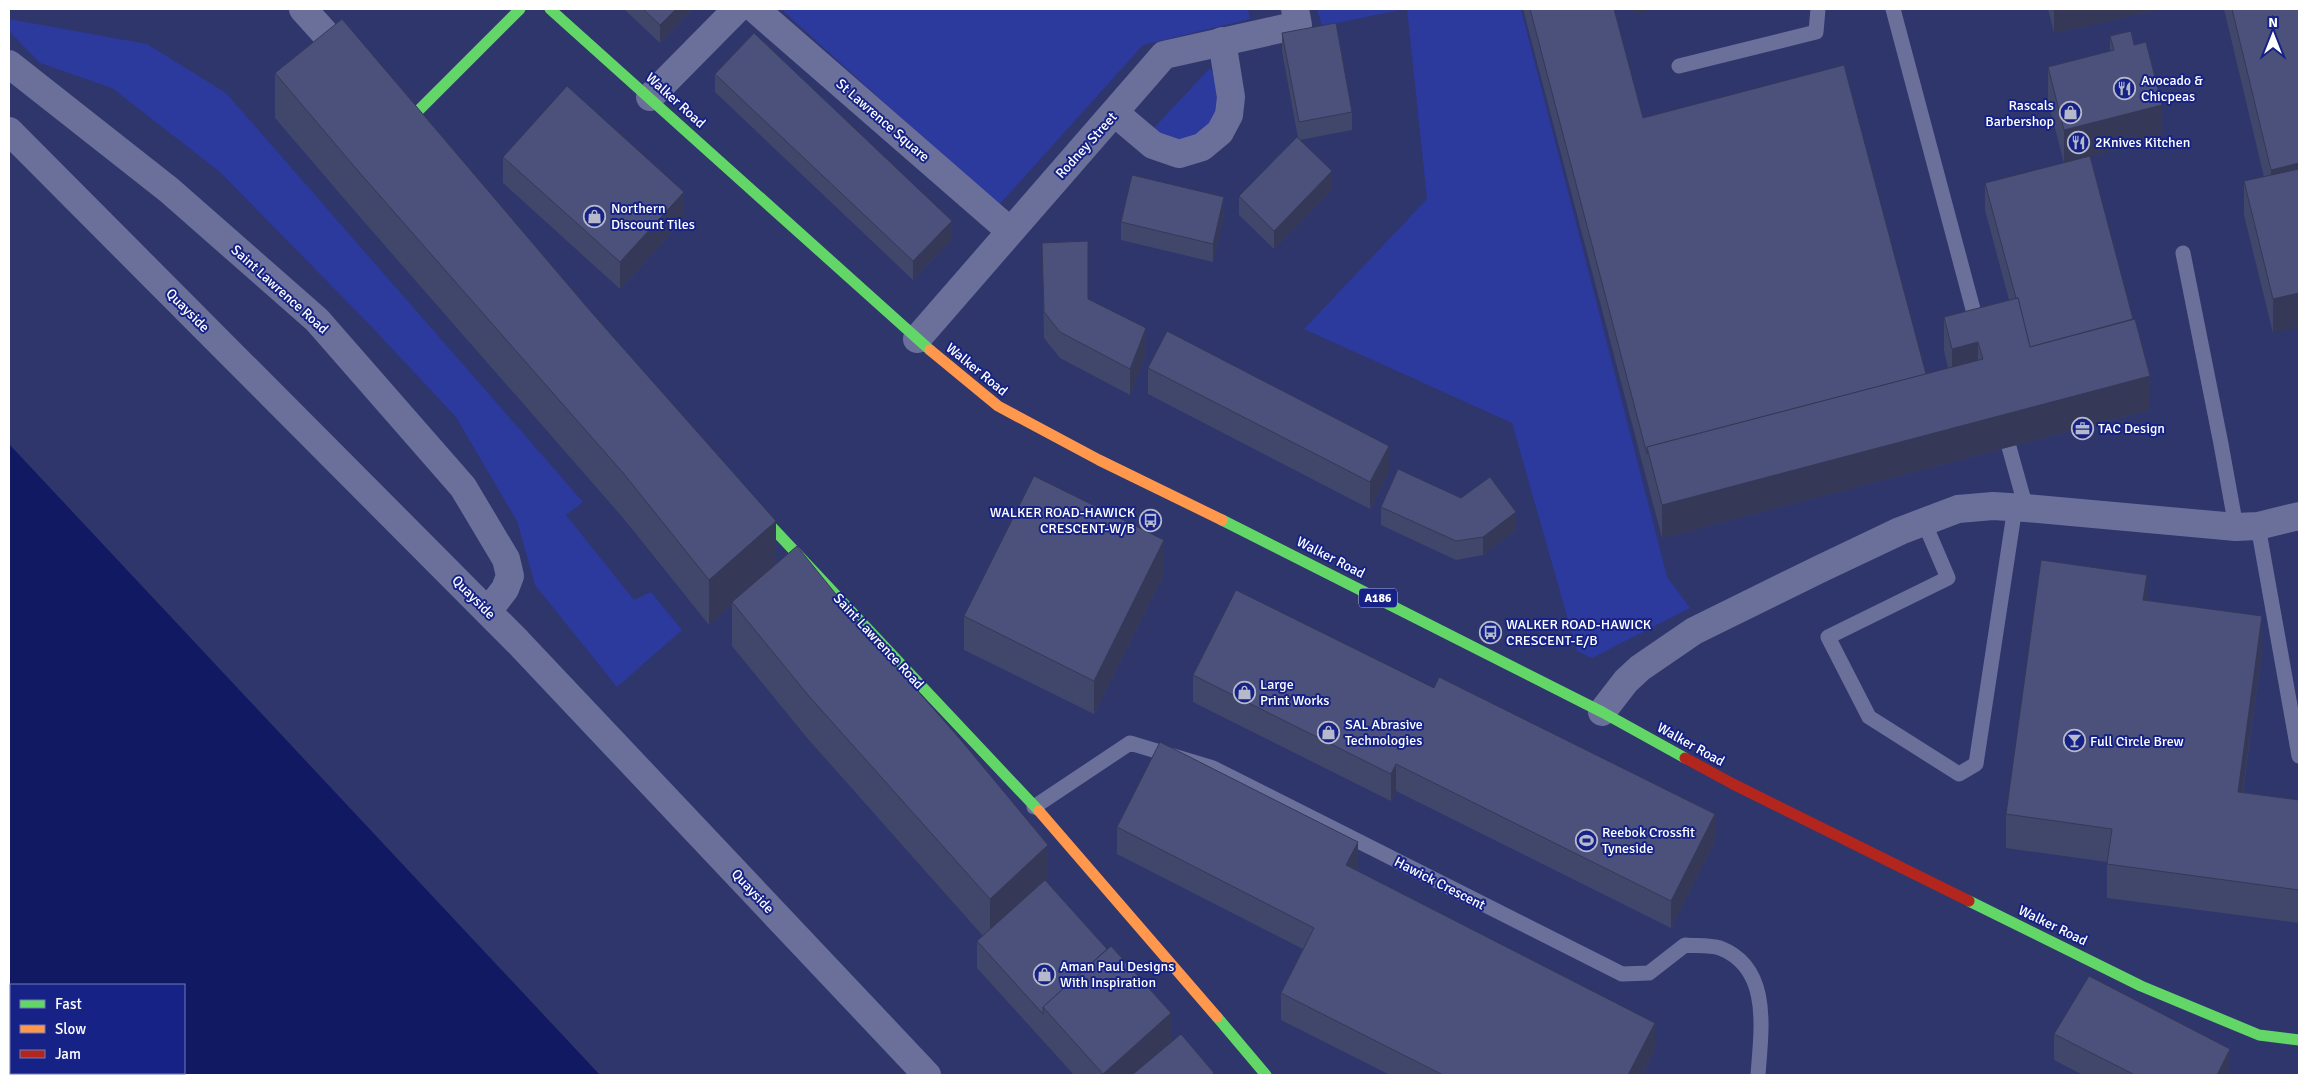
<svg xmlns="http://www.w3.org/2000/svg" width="2308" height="1084" viewBox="0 0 2308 1084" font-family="Signika,sans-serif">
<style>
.green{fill:#2c399d}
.water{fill:#111963;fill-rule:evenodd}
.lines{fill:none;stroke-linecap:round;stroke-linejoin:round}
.lane{stroke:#6b709a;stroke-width:15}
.street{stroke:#6b709a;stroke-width:28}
.fast{stroke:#63d668;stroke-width:11}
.slow{stroke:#ff974d;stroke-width:11}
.jam{stroke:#b3261e;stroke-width:11}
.wall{fill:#41466b}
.shaded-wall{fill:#353957}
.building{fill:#4c517c;stroke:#353957}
.labels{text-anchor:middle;stroke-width:4;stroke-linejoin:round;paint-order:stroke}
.shield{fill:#162285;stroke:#b9bdda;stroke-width:1}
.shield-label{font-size:12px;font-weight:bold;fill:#fff}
.poi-label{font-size:14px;fill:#fff;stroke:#162285;text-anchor:start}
.street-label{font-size:14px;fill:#fff;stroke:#162285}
</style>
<rect width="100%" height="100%" fill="#2f366c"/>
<g class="green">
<polygon points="781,9 1248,9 1250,19 1143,45 998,206"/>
<polygon points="1317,9 1405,9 1322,26"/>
<polygon points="1407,9 1521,9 1667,577 1690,608 1592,658 1577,651 1512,423 1304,329 1427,199"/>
<polygon points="9,19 147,44 226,93 583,502 566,515 634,600 651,592 682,630 617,687 535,585 517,521 456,417 369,324 220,172 112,88 40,63 9,31"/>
<polygon points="1210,68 1220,85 1219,116 1192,141 1170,140 1152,130"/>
</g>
<path class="water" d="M9,444l591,631h-591zM11,985h173v88h-173z"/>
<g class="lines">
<g class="lane">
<polyline points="1893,9 1978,328"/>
<polyline points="1679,66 1816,32 1818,9"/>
<polyline points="2183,253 2221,444 2236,527"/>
<polyline points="2009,447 2026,508"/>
<polyline points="1924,522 1948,578 1828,637 1869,717 1959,774 1976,764 2015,507"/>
<polyline points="2258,526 2299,756"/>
<path d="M1034,807l96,-64 83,25 409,206 27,-1 36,-28c11,1 25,0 35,3 52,20 41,83 38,127"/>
</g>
<g class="street">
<polyline points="303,9 349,60"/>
<polyline points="755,9 1010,231"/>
<polyline points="9,64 169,190 317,320 463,487 506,559 510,576 505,589 488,611"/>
<polyline points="650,97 737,9"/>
<polyline points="1115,113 1153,145 1179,154 1202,147 1220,132 1229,115 1231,97 1222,41"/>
<polyline points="9,131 518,642 927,1075"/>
<polyline points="917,339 1164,55 1298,25 1295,9"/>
<polyline points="1602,712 1626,681 1640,668 1694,631 1820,569 1900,531 1958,509 1993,506 2026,508 2236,527 2258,526 2299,516"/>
</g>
<g class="fast">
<polyline points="550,9 930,350"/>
<polyline points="417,138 405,124 520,9"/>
<polyline points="752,506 1039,811"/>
<polyline points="1222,520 1602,712 1685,758"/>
<polyline points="1969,901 2141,986 2259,1035 2299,1040"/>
<polyline points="1217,1017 1266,1075"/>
</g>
<g class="slow">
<polyline points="930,350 998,406 1099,460 1222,520"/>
<polyline points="1039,811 1217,1017"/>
</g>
<polyline class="jam" points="1685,758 1733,784 1969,901"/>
</g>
<g class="wall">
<polygon points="624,9 693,9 660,43"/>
<polygon points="1523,9 1614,9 1643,118 1926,374 1948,368 1944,351 1944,317 2009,300 1985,210 1985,183 2064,163 2048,101 2048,67 2110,51 2110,36 2134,45 2162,139 2090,157 2150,410 1662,538"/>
<polygon points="2048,9 2161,9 2054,33"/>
<polygon points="2224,9 2299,9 2273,333 2244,215 2244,181 2264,177"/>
<polygon points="1282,33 1352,112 1352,130 1300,140 1332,190 1274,249 1239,215 1239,196 1298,138 1282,51"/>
<polygon points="275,73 776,564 1048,884 1171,1042 1214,1075 1074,1075 977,968 977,941 983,936 808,739 732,646 732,605 709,625 624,519 359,216 275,118"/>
<polygon points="715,74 952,239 913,280 715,92"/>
<polygon points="503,157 684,219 620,289 503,183"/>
<polygon points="1224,215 1213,262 1121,240 1121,222"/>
<polygon points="1042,243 1088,299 1146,355 1130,395 1060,358 1044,338"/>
<polygon points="1148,368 1389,472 1370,509 1148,394"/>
<polygon points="1381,507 1516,530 1483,555 1456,560 1381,525"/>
<polygon points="1164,574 1094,714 964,650 964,616"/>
<polygon points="2147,601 2262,650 2243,792 2299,800 2299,923 2107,898 2107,862 2006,848 2006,814"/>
<polygon points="1193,675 1434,688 1715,841 1671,928 1396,791 1391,801 1193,702"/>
<polygon points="1117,827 1358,868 1357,871 1655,1049 1642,1075 1390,1075 1281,1020 1281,993 1303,949 1117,854"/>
<polygon points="2054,1034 2230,1075 2083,1075 2054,1060"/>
</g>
<g class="shaded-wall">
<polygon points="676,9 693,9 660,43 660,25"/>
<polygon points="1634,9 1655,9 1634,14"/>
<polygon points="2054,9 2161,9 2054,33"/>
<polygon points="2162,105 2162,139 2064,164 2064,130"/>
<polygon points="2299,163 2299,197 2271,204 2271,170"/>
<polygon points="1332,171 1332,190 1274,249 1274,231"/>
<polygon points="684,192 684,219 620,289 620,262"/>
<polygon points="1224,197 1224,215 1213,262 1213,244"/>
<polygon points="952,221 952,239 913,280 913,261"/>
<polygon points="2299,293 2299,327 2273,333 2273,299"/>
<polygon points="1146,328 1146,355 1130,395 1130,369"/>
<polygon points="1978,342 1978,376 1952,383 1952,349"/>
<polygon points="2150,376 2150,410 1662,538 1662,505"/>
<polygon points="1389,446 1389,472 1370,509 1370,482"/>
<polygon points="1516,512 1516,530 1483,555 1483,537"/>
<polygon points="776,521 776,566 732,602 732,605 709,625 709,580"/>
<polygon points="1164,540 1164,574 1094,714 1094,681"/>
<polygon points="2147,575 2147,609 2143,600"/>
<polygon points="2262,616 2262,650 2238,825 2238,792"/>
<polygon points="1396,764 1396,791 1391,801 1391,774"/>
<polygon points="1715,814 1715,841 1671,928 1671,901"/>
<polygon points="1358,842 1358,868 1346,892 1346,865"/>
<polygon points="1048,845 1048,890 990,943 990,899"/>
<polygon points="1171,1013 1171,1046 1139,1075 1103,1075 1103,1074"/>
<polygon points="1655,1023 1655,1049 1642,1075 1628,1075"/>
<polygon points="2230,1049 2230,1075 2217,1075"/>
</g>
<g class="building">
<polygon points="643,9 676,9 660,25"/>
<polygon points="1530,9 1614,9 1643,118 1844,65 1926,374 1647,447 1647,454"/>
<polygon points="2232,9 2299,9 2299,163 2271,170"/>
<polygon points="342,19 592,313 776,521 709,580 624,474 359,172 275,73"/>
<polygon points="1336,23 1352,112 1299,122 1282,33"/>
<polygon points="2131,31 2134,45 2146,42 2162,105 2064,130 2048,67 2114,50 2110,36"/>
<polygon points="754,33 952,221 913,261 715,74"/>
<polygon points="567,86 684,192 620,262 503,157"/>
<polygon points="1297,137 1332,171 1274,231 1239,196"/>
<polygon points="2090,156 2133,319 2030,347 2018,298 2016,298 1985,183"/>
<polygon points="2299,169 2299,293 2273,299 2244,181"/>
<polygon points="1132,175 1224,197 1213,244 1121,222"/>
<polygon points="1088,241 1088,299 1146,328 1130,369 1060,332 1044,312 1042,243"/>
<polygon points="2018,298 2030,347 2135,319 2150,376 1662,505 1647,447 1983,359 1978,342 1952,349 1944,317"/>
<polygon points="1167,331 1389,446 1370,482 1148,368"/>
<polygon points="1398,469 1461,498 1490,477 1516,512 1483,537 1456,541 1381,507"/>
<polygon points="1034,476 1164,540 1094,681 964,616"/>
<polygon points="797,546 873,640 960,739 1048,845 990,899 808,695 732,602"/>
<polygon points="2041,560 2147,575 2143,600 2262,616 2238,792 2299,800 2299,890 2107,864 2112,829 2006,814"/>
<polygon points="1236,590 1434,688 1439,677 1715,814 1671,901 1396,764 1391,774 1193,675"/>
<polygon points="1160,742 1358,842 1346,865 1655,1023 1628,1075 1443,1075 1281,993 1314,928 1117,827"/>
<polygon points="1045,880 1107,949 1043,1007 1043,1014 977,941"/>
<polygon points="1111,946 1171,1013 1103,1074 1043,1007"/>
<polygon points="2089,976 2230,1049 2217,1075 2135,1075 2054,1034"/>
<polygon points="1181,1034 1214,1073 1211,1075 1132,1075"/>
</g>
<defs>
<symbol id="restaurant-ring" viewBox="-11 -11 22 22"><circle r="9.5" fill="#162285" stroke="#b6b9cc" stroke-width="1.5"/><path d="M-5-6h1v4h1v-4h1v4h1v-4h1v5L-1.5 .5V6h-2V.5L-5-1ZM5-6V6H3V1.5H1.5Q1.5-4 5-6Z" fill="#b6b9cc"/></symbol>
<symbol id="shop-ring" viewBox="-11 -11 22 22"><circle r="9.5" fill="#162285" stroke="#b6b9cc" stroke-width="1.5"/><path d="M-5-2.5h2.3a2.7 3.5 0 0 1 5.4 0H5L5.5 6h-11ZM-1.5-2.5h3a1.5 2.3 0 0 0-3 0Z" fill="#b6b9cc"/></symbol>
<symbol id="office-ring" viewBox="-11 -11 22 22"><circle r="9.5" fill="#162285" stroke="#b6b9cc" stroke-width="1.5"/><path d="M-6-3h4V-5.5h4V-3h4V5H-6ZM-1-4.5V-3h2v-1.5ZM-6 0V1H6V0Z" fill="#b6b9cc"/></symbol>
<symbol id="bus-ring" viewBox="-11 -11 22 22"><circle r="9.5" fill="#162285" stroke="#b6b9cc" stroke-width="1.5"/><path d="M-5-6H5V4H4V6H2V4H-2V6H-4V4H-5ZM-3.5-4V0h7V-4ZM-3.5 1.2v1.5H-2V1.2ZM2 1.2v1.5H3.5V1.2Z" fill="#b6b9cc"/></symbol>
<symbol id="bar-ring" viewBox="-11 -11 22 22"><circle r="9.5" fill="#162285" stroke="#b6b9cc" stroke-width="1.5"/><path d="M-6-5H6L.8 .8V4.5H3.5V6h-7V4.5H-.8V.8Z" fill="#b6b9cc"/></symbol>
<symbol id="stadium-ring" viewBox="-11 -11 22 22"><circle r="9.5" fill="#162285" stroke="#b6b9cc" stroke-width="1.5"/><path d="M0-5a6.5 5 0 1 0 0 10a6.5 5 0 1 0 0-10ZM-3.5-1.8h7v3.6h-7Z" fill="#b6b9cc"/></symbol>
</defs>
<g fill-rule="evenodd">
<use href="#restaurant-ring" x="2112" y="76" width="25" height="25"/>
<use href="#shop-ring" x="2058" y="100" width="25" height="25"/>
<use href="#restaurant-ring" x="2066" y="130" width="25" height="25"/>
<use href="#shop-ring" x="582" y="204" width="25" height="25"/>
<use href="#office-ring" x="2070" y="416" width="25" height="25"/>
<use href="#bus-ring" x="1138" y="508" width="25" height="25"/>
<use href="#bus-ring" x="1478" y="620" width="25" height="25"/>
<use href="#shop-ring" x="1232" y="680" width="25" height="25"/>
<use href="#shop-ring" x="1316" y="720" width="25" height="25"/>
<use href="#bar-ring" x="2062" y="728" width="25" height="25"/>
<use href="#stadium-ring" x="1574" y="828" width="25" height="25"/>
<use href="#shop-ring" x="1032" y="962" width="25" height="25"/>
</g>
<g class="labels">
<rect class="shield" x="1359" y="588.5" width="38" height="19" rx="4"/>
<g class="shield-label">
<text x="1378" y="602">A186</text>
</g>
<g class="poi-label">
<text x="2141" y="85">Avocado &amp;<tspan x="2141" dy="16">Chicpeas</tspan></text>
<text x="2054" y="110" text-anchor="end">Rascals<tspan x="2054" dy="16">Barbershop</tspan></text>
<text x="2095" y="147">2Knives Kitchen</text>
<text x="611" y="213">Northern<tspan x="611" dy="16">Discount Tiles</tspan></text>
<text x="2098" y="433">TAC Design</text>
<text x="1135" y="517" text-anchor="end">WALKER ROAD-HAWICK<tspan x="1135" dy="16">CRESCENT-W/B</tspan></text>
<text x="1506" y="629">WALKER ROAD-HAWICK<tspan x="1506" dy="16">CRESCENT-E/B</tspan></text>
<text x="1260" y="689">Large<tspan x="1260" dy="16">Print Works</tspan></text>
<text x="1345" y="729">SAL Abrasive<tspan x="1345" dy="16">Technologies</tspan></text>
<text x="2090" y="746">Full Circle Brew</text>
<text x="1602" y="837">Reebok Crossfit<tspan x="1602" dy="16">Tyneside</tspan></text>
<text x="1060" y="971">Aman Paul Designs<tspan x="1060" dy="16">With Inspiration</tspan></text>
</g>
<g class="street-label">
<text transform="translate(676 100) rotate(42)" y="5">Walker Road</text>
<text transform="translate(883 120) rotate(41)" y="5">St Lawrence Square</text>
<text transform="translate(1086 145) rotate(-48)" y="5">Rodney Street</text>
<text transform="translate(280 289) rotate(42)" y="5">Saint Lawrence Road</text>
<text transform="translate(188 310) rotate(45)" y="5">Quayside</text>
<text transform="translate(977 369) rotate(39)" y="5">Walker Road</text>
<text transform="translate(1331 557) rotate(27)" y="5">Walker Road</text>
<text transform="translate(474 597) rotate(45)" y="5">Quayside</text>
<text transform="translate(879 641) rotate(47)" y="5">Saint Lawrence Road</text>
<text transform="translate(1691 744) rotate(29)" y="5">Walker Road</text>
<text transform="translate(1440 883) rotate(27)" y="5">Hawick Crescent</text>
<text transform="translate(753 891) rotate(47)" y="5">Quayside</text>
<text transform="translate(2053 925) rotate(26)" y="5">Walker Road</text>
</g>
</g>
<rect width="2308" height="1084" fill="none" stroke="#ffffff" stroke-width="20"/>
<rect x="10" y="984" width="175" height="90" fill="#162285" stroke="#737ab6"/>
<rect x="20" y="1000" width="25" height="8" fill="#63d668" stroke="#737ab6"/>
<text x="55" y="1009" font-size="15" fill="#ffffff">Fast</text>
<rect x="20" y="1025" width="25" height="8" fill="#ff974d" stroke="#737ab6"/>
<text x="55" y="1034" font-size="15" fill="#ffffff">Slow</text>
<rect x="20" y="1050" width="25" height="8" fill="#b3261e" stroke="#737ab6"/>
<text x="55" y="1059" font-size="15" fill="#ffffff">Jam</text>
<g transform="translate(2273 35)" stroke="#162285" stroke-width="4" paint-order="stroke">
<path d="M0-4L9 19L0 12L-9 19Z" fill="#ffffff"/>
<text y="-8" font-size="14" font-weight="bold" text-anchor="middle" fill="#ffffff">N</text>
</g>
</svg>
